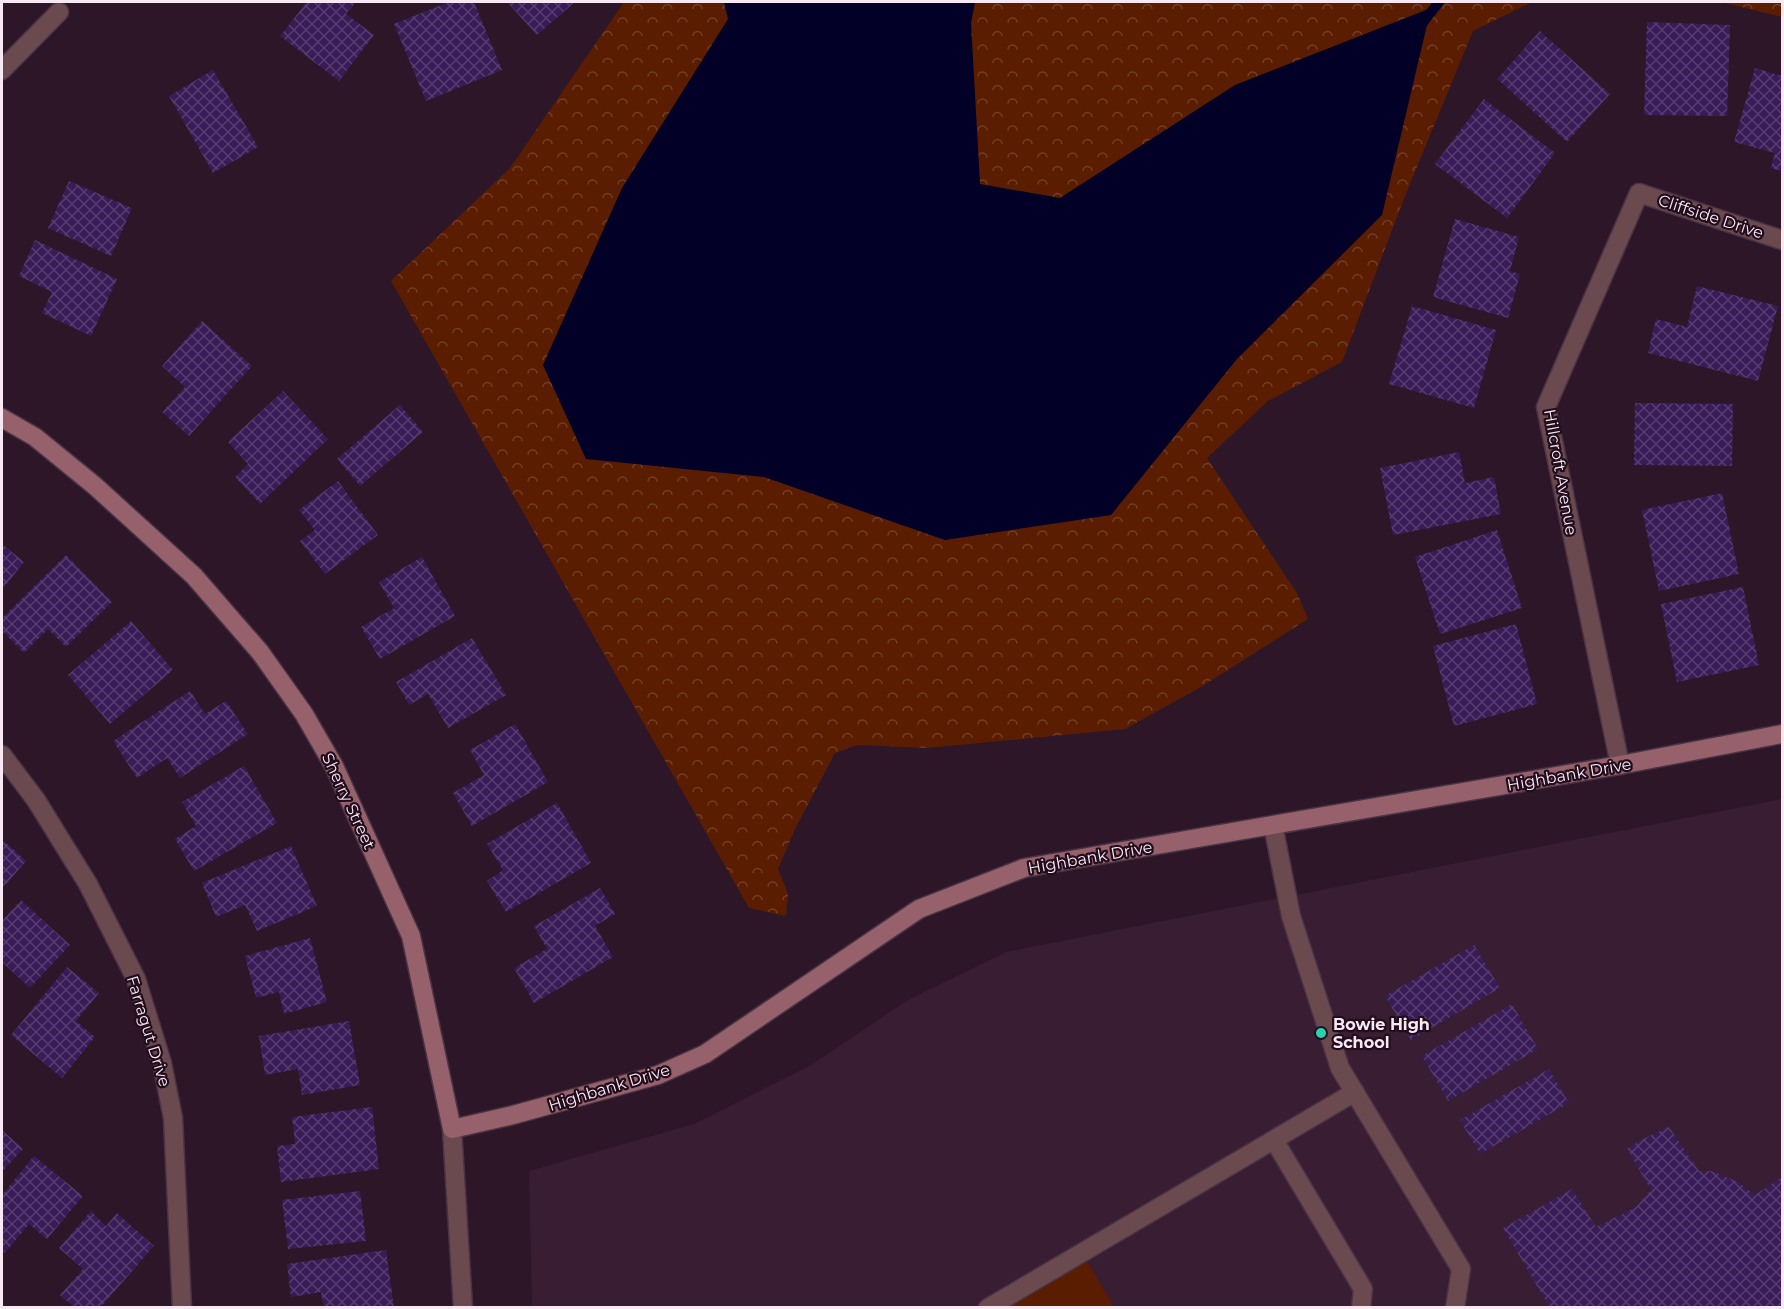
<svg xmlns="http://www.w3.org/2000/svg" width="1784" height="1309" viewBox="0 0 1784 1309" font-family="Montserrat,sans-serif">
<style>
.built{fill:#391d33}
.grass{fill:#5a1d01}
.forest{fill:url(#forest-crowns)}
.water{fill:#020027}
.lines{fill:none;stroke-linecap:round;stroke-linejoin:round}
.stream{stroke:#020027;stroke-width:10}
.building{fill:url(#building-cross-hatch)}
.lane-casing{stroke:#493344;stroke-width:21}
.street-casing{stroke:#493344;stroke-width:21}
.secondary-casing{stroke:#493344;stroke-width:21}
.lane{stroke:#6b4a4f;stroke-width:18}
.street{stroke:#6b4a4f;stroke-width:18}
.secondary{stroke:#96616a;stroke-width:18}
.poi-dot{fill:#24d5ae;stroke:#220d1d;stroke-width:2}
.labels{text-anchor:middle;stroke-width:4.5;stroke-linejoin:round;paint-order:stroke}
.street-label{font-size:16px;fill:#f8e8f3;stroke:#220d1d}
.poi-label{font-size:16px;font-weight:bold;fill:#f8e8f3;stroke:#220d1d;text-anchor:start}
</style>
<defs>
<pattern id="forest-crowns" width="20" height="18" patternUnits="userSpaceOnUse" patternTransform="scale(1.5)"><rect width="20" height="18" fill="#5a1d01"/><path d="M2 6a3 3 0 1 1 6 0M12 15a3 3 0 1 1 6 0" fill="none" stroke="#723e26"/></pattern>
<pattern id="building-cross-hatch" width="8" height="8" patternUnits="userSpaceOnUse" patternTransform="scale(1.5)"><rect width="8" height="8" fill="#391c57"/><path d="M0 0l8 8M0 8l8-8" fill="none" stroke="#563d70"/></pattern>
</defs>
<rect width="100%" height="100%" fill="#2c1627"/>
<polygon class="built" points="1782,799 1782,1307 532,1307 529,1171 694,1124 811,1065 908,1000 1006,952"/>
<polygon class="grass" points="1086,1259 1114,1307 1003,1308"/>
<g class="forest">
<polygon points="624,2 1532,2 1473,31 1405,196 1342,362 1268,401 1207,458 1297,593 1308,619 1201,687 1125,729 927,748 857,745 835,753 795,829 778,869 788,894 786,916 749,908 391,281 510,168"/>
<polygon points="1721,2 1782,2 1782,17"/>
</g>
<polygon class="water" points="724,2 975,2 971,23 980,184 1060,198 1235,85 1431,8 1382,215 1237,359 1111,515 945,540 764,477 586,459 543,365 622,188 728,19"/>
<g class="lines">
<polyline class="stream" points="1421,25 1439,2"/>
</g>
<g class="building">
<polygon points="307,2 356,2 346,14 374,35 339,81 280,36"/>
<polygon points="449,2 474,2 502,70 426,101 394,24"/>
<polygon points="507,2 575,2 537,35"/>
<polygon points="1647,22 1730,25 1727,116 1644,115"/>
<polygon points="1540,31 1610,94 1567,142 1497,79"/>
<polygon points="1755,68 1782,76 1782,171 1771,168 1775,153 1734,142"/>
<polygon points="213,70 258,147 213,173 169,96"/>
<polygon points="1484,99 1555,153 1507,218 1435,164"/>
<polygon points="69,181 132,208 111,256 48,228"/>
<polygon points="1455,219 1519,237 1510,271 1520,274 1508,318 1433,297"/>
<polygon points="35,240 117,279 91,336 42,313 52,292 19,276"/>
<polygon points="1697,286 1778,306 1758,381 1648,353 1656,319 1687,327"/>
<polygon points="1412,306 1496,330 1474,408 1389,384"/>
<polygon points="202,321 252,366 189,436 162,412 185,387 162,366"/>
<polygon points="283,391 328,439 260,504 235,477 248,464 228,442"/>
<polygon points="1635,403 1733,404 1732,466 1634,465"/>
<polygon points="400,405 423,432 360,486 337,459"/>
<polygon points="1459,452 1465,483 1494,477 1501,514 1393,535 1380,468"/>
<polygon points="338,481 378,535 325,574 300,541 315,530 299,510"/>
<polygon points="1722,493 1739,574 1659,591 1642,510"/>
<polygon points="1497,530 1522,608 1440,634 1415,557"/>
<polygon points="2,544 24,562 2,590"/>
<polygon points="66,555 112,602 66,647 48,629 24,653 2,631 2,618"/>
<polygon points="422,557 455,616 380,659 361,627 394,608 379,582"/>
<polygon points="1743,587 1759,665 1677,682 1661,604"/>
<polygon points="131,621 173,670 110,724 68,675"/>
<polygon points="1516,624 1537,704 1454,726 1433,646"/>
<polygon points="472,638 506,695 448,728 428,694 409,705 396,682"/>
<polygon points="190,691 205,714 226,701 248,734 180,778 167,758 137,778 113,741"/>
<polygon points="515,724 548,782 472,826 453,793 484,775 470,750"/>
<polygon points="244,766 277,823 194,871 175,839 196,826 182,802"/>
<polygon points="557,803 591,863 506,912 487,881 503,870 487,844"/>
<polygon points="2,839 26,861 2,889"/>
<polygon points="291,846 317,906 257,931 245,905 216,917 202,883"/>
<polygon points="600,888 615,914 595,926 613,957 534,1003 514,968 547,949 534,926"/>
<polygon points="21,900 70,945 30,988 2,962 2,921"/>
<polygon points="310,938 327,1002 284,1014 279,992 256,998 245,956"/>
<polygon points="1474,945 1500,988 1411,1040 1385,996"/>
<polygon points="67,967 99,993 76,1021 95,1037 62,1078 11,1035"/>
<polygon points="1512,1004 1538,1049 1448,1101 1422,1056"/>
<polygon points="349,1021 360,1085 302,1095 298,1069 265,1075 259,1036"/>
<polygon points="1549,1069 1569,1103 1480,1154 1460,1120"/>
<polygon points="372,1107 379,1169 281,1182 277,1146 295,1144 292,1117"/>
<polygon points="1669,1127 1699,1171 1712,1171 1738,1182 1755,1195 1782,1177 1782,1308 1550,1308 1503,1228 1572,1189 1596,1227 1636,1207 1651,1190 1627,1149 1639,1141"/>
<polygon points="2,1130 23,1149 2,1172"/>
<polygon points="34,1156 83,1196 47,1239 29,1224 5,1253 2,1250 2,1195"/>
<polygon points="360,1191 366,1241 288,1249 282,1200"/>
<polygon points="91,1211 106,1226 117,1213 154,1246 100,1308 75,1308 60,1295 83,1269 59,1248"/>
<polygon points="386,1250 394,1308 324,1308 321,1292 291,1297 287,1264"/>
</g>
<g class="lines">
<defs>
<g id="lane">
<polyline points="1273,825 1291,916 1340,1068 1461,1269 1455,1308"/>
<polyline points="1274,1140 1363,1289 1361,1308"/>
<polyline points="988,1308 1355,1092"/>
</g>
<g id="street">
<polyline points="2,70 59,12"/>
<polyline points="2,755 36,800 88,884 136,979 162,1063 173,1118 182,1308"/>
<polyline points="1620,765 1546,407 1639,193 1782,240"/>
<polyline points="452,1129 463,1308"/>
</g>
<polyline id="secondary" points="2,418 35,437 95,486 194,576 260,652 304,714 334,766 411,936 452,1129 513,1115 658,1075 705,1054 919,909 1024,868 1620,765 1782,734"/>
</defs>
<use href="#lane" class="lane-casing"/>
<use href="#street" class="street-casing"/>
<use href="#secondary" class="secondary-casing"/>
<use href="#lane" class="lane"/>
<use href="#street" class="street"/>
<use href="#secondary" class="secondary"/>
</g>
<circle class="poi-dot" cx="1321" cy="1033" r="6"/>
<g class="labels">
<g class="street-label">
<text transform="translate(1711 216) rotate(18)" y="6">Cliffside Drive</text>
<text transform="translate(1561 472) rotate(80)" y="6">Hillcroft Avenue</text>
<text transform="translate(1569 774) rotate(-10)" y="6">Highbank Drive</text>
<text transform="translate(349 801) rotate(65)" y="6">Sherry Street</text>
<text transform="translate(1090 857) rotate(-10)" y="6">Highbank Drive</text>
<text transform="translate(149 1031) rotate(73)" y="6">Farragut Drive</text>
<text transform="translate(609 1087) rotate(-17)" y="6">Highbank Drive</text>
</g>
<g class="poi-label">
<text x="1333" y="1030">Bowie High<tspan x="1333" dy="18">School</tspan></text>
</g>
</g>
<rect width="1784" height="1309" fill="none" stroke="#f8e8f3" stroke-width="6"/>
</svg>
